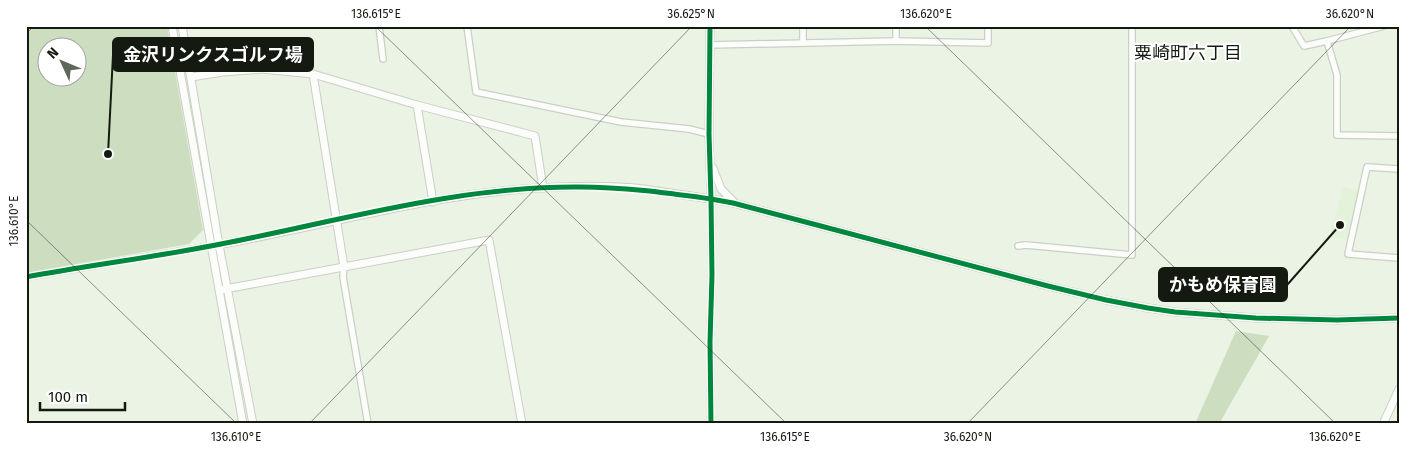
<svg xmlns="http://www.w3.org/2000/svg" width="1425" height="450" viewBox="0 0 1425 450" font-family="'Fira Sans','Noto Sans JP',sans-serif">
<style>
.built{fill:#e3f2d8}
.green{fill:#ccdebf;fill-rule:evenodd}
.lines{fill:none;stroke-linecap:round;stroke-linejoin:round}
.minor-casing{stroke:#cad0c5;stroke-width:8}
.tertiary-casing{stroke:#cad0c5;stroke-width:9}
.minor{stroke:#fcfdfb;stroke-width:5.5}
.tertiary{stroke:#fcfdfb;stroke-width:7}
.cycleway-casing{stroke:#fff;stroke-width:8}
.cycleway{stroke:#00873e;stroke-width:5}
.ticks{fill:none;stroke:#141a10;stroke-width:1;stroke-opacity:0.45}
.labels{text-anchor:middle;stroke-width:4;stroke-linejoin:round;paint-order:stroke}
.neighbourhood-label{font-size:18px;fill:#141a10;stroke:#fff}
.leader{fill:none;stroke:#141a10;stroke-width:2}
.callout-dot{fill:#141a10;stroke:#fff;stroke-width:2}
.callout{fill:#141a10;stroke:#141a10;stroke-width:2}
.callout-label{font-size:18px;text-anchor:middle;font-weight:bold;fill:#fff}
.neatline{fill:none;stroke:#141a10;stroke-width:2}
.ticks-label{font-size:12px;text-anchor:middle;fill:#141a10}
</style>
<rect width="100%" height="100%" fill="#eaf3e4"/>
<polygon class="built" points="1343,187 1360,191 1348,239 1330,237"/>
<g class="green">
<path d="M26,26h141l36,204 -14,14 -163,29zM48,48h30v30h-30z"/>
<polygon points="1236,331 1269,336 1219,424 1195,424"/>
</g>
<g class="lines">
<defs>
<g id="minor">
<polyline points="379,26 383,59"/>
<polyline points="467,26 476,92 621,122 689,129 709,134"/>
<polyline points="803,26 803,43"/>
<polyline points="896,26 896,41"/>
<polyline points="1292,26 1304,46 1327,41"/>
<polyline points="1384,26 1327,41 1337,75 1337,135 1399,136"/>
<polyline points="710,45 896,41 988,43 988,26"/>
<polyline points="1399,169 1367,167 1348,254 1399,258"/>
<polyline points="1018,246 1026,245 1132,255 1132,26"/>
<polyline points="344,267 343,277 368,424"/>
<polyline points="26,277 211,246"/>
<polyline points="711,424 710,342 712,275 711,199"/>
</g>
<g id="tertiary">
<polyline points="172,26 243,424"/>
<polyline points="182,26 219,245 253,424"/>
<polyline points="710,26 709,134 711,199 733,203 817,225 1048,286 1106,300 1148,308 1175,312 1256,318 1337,320 1399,318"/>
<polyline points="313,74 344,267"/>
<polyline points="191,77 223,72 262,69 313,74 417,105 535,136 543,188"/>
<polyline points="417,105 433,202"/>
<polyline points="713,168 721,189 735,203"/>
<path d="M211,246c109,-18 216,-52 327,-58 35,-2 71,-3 106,1 22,3 45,7 67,10"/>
<polyline points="220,290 489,240 522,424"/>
<polyline points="1383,424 1399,389"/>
</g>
</defs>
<use href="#minor" class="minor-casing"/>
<use href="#tertiary" class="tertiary-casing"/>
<use href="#minor" class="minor"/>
<use href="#tertiary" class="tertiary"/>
<defs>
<g id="cycleway">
<polyline points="710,26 709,134 711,199 733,203 817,225 1048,286 1106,300 1148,308 1175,312 1256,318 1337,320 1399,318"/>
<path d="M26,277c65,-12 130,-20 195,-33 118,-23 237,-58 358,-57 45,0 88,6 132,12l1,76 -2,67 1,82"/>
</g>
</defs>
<use href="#cycleway" class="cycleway-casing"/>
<use href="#cycleway" class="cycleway"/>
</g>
<path class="ticks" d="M375,26l412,398M925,26l411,398M26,34l8,-8M26,220l211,204M309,424l383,-398M967,424l384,-398"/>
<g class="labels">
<g class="neighbourhood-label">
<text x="1188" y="59">粟崎町六丁目</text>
</g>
</g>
<path class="leader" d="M108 154L113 55M1340 225L1287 285"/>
<g class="callout-dot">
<circle cx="108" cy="154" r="5"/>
<circle cx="1340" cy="225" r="5"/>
</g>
<g class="callout">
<rect x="113" y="38" width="200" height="33" rx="5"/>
<rect x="1159" y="268" width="128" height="33" rx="5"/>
</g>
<g class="callout-label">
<text x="213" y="61">金沢リンクスゴルフ場</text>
<text x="1223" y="291">かもめ保育園</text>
</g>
<rect width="1425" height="450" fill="none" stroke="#ffffff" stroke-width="55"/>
<g transform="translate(62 62) rotate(314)"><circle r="24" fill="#ffffff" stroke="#a1a39f"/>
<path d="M0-4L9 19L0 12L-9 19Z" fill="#5f665a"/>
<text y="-8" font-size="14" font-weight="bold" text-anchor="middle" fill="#141a10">N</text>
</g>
<path d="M40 402v8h85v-8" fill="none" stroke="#141a10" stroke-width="2.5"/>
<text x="48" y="402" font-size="15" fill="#141a10" stroke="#ffffff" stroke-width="4" paint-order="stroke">100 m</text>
<rect x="28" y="28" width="1370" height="394" class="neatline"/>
<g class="ticks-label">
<text x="376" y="18">136.615°E</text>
<text x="691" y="18">36.625°N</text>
<text x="926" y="18">136.620°E</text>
<text x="1350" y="18">36.620°N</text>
<text transform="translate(14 221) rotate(-90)" y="4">136.610°E</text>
<text x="236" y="441">136.610°E</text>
<text x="785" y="441">136.615°E</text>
<text x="968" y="441">36.620°N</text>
<text x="1335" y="441">136.620°E</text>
</g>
</svg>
